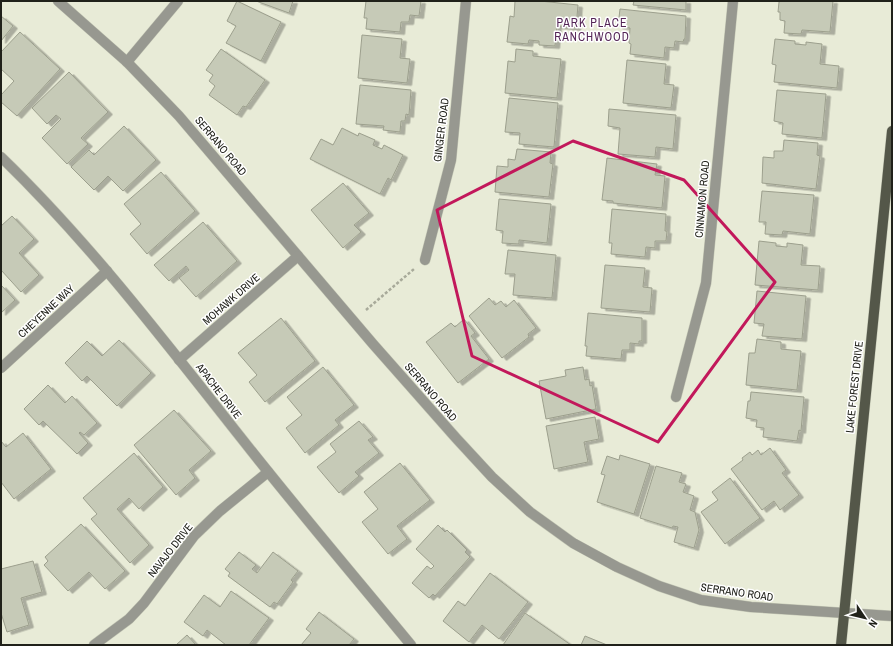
<svg xmlns="http://www.w3.org/2000/svg" width="893" height="646" viewBox="0 0 893 646" font-family="'Archivo Narrow',sans-serif">
<style>
.building{fill:#c6cab7;stroke:#9c9f8d;filter:url(#shadow)}
.lines{fill:none;stroke-linecap:round;stroke-linejoin:round}
.minor-casing{stroke:#c4c7b5;stroke-width:11}
.major-casing{stroke:#c4c7b5;stroke-width:11}
.path{stroke:#a8aa9a;stroke-width:2.5;stroke-dasharray:3 2;stroke-linecap:butt}
.minor{stroke:#979890;stroke-width:10}
.major{stroke:#545749;stroke-width:10}
.marked{fill:none;stroke:#c2185b;stroke-width:3;stroke-linejoin:round}
.labels{text-anchor:middle;stroke-width:3;stroke-linejoin:round;paint-order:stroke}
.street-label{font-size:11px;fill:#20211a;stroke:#fff}
.neighbourhood-label{font-size:12px;letter-spacing:1px;fill:#532456;stroke:#fff}
</style>
<defs>
<filter id="shadow"><feDropShadow dx="4.5" dy="2.5" stdDeviation="0" flood-color="#0004"/></filter>
</defs>
<rect width="100%" height="100%" fill="#e8ebd7"/>
<g class="building">
<polygon points="237,1 281,22 261,61 226,43 236,26 227,21"/>
<polygon points="256,1 293,1 289,13"/>
<polygon points="366,1 421,1 419,16 410,15 409,22 401,22 400,32 366,29 367,18 364,18"/>
<polygon points="515,1 540,1 578,5 576,28 557,26 555,46 539,45 539,41 529,40 528,44 507,42 510,16 514,17"/>
<polygon points="634,1 686,1 686,10 633,5"/>
<polygon points="781,1 833,1 830,32 802,30 801,34 784,33 785,21 780,20 780,12 778,12 779,2"/>
<polygon points="620,9 686,16 685,39 684,39 683,42 675,41 674,48 665,47 664,58 630,54 631,44 629,43 630,28 618,26"/>
<polygon points="1,16 13,26 1,41"/>
<polygon points="20,32 60,69 17,116 1,102 1,95 14,81 1,69 1,52"/>
<polygon points="362,35 402,39 400,58 410,59 407,83 358,78"/>
<polygon points="775,39 795,41 795,44 806,45 806,42 822,44 820,64 839,66 837,88 774,82 776,65 772,64"/>
<polygon points="221,49 265,80 246,107 243,106 237,115 209,95 215,86 209,81 213,75 206,70"/>
<polygon points="516,49 533,51 533,56 561,59 557,98 505,93 508,61 515,62"/>
<polygon points="627,60 666,64 664,84 674,85 671,108 623,103"/>
<polygon points="69,72 108,112 81,138 88,144 67,164 42,138 61,119 56,115 47,124 32,108"/>
<polygon points="360,85 411,90 409,115 406,114 405,121 401,121 400,132 383,130 384,126 356,124"/>
<polygon points="777,90 826,94 822,138 782,134 783,123 774,121"/>
<polygon points="509,98 558,103 554,147 519,144 520,133 505,132"/>
<polygon points="609,109 676,115 673,149 656,147 655,157 618,154 620,128 608,126"/>
<polygon points="124,126 156,160 123,191 108,176 94,190 71,167 89,150 94,155"/>
<polygon points="342,128 358,136 359,133 375,140 373,145 382,149 384,145 403,155 391,180 388,178 380,194 310,159 321,139 333,145"/>
<polygon points="784,140 818,143 817,155 820,156 816,189 762,183 763,157 774,158 774,151 783,151"/>
<polygon points="517,149 551,152 550,163 553,164 549,197 495,192 497,166 508,167 508,159 515,160"/>
<polygon points="607,158 657,164 655,175 665,176 662,208 613,203 613,201 602,200"/>
<polygon points="161,172 195,211 147,254 130,234 141,224 124,204"/>
<polygon points="343,183 369,213 354,225 361,232 343,248 311,210"/>
<polygon points="762,191 814,195 810,234 783,231 782,235 765,234 766,222 759,222"/>
<polygon points="499,199 551,204 547,243 519,240 519,244 502,243 503,231 496,230"/>
<polygon points="612,209 666,214 665,231 667,231 666,241 655,241 655,248 646,247 645,257 611,254 612,243 609,243"/>
<polygon points="12,216 34,239 19,253 39,275 21,292 1,270 1,226"/>
<polygon points="203,222 237,261 196,297 179,278 189,270 186,266 169,281 154,265"/>
<polygon points="759,241 776,243 776,246 787,247 787,243 803,245 801,265 820,266 818,290 755,285"/>
<polygon points="508,250 556,255 552,298 513,295 515,274 505,274"/>
<polygon points="605,265 645,268 643,287 652,288 650,312 601,308"/>
<polygon points="1,285 15,300 1,313"/>
<polygon points="757,291 806,296 802,339 762,336 764,324 754,323"/>
<polygon points="489,298 495,305 501,301 506,307 514,300 536,328 528,334 529,337 502,358 469,316"/>
<polygon points="588,313 642,318 642,341 639,341 639,344 630,343 630,350 622,350 621,359 586,356 587,346 585,346"/>
<polygon points="281,318 315,361 265,402 249,382 257,375 238,353"/>
<polygon points="464,319 475,333 471,336 489,359 458,383 426,342 451,323 455,327"/>
<polygon points="757,339 781,342 781,349 801,351 797,390 746,385 749,353 755,353"/>
<polygon points="119,340 151,373 117,406 87,376 82,381 65,363 87,341 102,356"/>
<polygon points="323,367 354,405 335,420 339,425 305,453 286,428 302,415 287,397"/>
<polygon points="583,367 585,380 589,379 590,386 592,385 596,409 546,419 539,381 566,376 565,370"/>
<polygon points="48,385 65,403 72,396 97,423 84,435 80,432 79,433 88,443 77,454 43,421 39,425 24,409"/>
<polygon points="751,392 804,397 801,431 799,430 797,441 763,437 764,428 756,427 757,420 746,418 748,401 750,401"/>
<polygon points="174,410 211,451 189,470 195,478 176,495 134,445"/>
<polygon points="595,417 599,439 584,442 588,462 554,469 546,426"/>
<polygon points="359,421 373,437 368,440 379,453 355,472 359,476 339,493 317,467 336,452 330,444"/>
<polygon points="23,433 51,469 14,499 1,482 1,441 6,447"/>
<polygon points="770,448 786,470 782,473 799,495 780,510 774,501 762,510 731,469 743,460 742,458 750,452 752,455 758,450 761,455"/>
<polygon points="134,453 163,487 139,509 129,498 117,509 149,545 130,563 91,519 97,514 83,498"/>
<polygon points="620,455 650,464 634,514 597,502 605,475 601,474 607,456 619,460"/>
<polygon points="400,463 430,500 397,526 407,539 388,554 362,522 378,509 364,492"/>
<polygon points="656,466 682,473 679,482 686,484 683,492 694,496 690,510 695,512 699,530 694,548 674,542 678,527 673,526 672,528 640,518"/>
<polygon points="730,478 760,518 725,544 701,512 718,500 712,492"/>
<polygon points="81,524 125,571 105,589 89,572 68,591 44,565 48,561 45,557"/>
<polygon points="438,525 445,532 447,530 467,550 465,552 470,557 435,596 433,594 429,598 412,583 427,566 431,569 434,566 416,549"/>
<polygon points="239,552 256,565 252,569 257,573 273,552 298,571 291,580 293,582 277,604 274,602 270,607 228,576 230,573 225,569"/>
<polygon points="33,561 42,592 21,598 29,625 7,632 1,613 1,569"/>
<polygon points="490,573 528,602 499,639 482,625 469,642 443,621 458,601 465,606"/>
<polygon points="231,591 269,618 249,645 226,645 207,630 203,636 184,622 204,595 220,607"/>
<polygon points="319,612 354,639 349,645 301,645 311,633 306,629"/>
<polygon points="525,613 571,645 503,645"/>
<polygon points="187,635 196,645 176,645"/>
<polygon points="585,636 607,645 581,645"/>
</g>
<g class="lines">
<defs>
<g id="minor">
<polyline points="58,1 127,62 179,116 373,344 456,438 492,477 530,512 573,543 617,567 659,586 701,600 751,607 892,616"/>
<polyline points="127,62 178,1"/>
<path d="M1,157c89,86 165,186 241,282 55,70 113,138 169,206"/>
<polyline points="425,260 451,160 466,1"/>
<polyline points="179,360 298,256"/>
<polyline points="1,368 107,271"/>
<polyline points="676,397 706,283 733,1"/>
<polyline points="94,645 129,619 144,603 194,536 220,511 268,472"/>
</g>
<polyline id="major" points="841,645 892,131"/>
</defs>
<use href="#minor" class="minor-casing"/>
<use href="#major" class="major-casing"/>
<polyline class="path" points="366,310 414,269"/>
<use href="#minor" class="minor"/>
<use href="#major" class="major"/>
</g>
<path class="marked" d="M573,141l111,39 91,102 -117,160 -186,-86 -35,-146z"/>
<g class="labels">
<g class="street-label">
<text transform="translate(441 130) rotate(-83)" y="4">GINGER ROAD</text>
<text transform="translate(221 146) rotate(50)" y="4">SERRANO ROAD</text>
<text transform="translate(702 199) rotate(-85)" y="4">CINNAMON ROAD</text>
<text transform="translate(231 299) rotate(-41)" y="4">MOHAWK DRIVE</text>
<text transform="translate(46 311) rotate(-43)" y="4">CHEYENNE WAY</text>
<text transform="translate(854 387) rotate(-84)" y="4">LAKE FOREST DRIVE</text>
<text transform="translate(219 391) rotate(52)" y="4">APACHE DRIVE</text>
<text transform="translate(431 392) rotate(49)" y="4">SERRANO ROAD</text>
<text transform="translate(170 550) rotate(-52)" y="4">NAVAJO DRIVE</text>
<text transform="translate(737 592) rotate(8)" y="4">SERRANO ROAD</text>
</g>
<g class="neighbourhood-label">
<text x="592" y="27">PARK PLACE<tspan x="592" dy="14">RANCHWOOD</tspan></text>
</g>
</g>
<rect width="893" height="646" fill="none" stroke="#20211a" stroke-width="4"/>
<g transform="translate(865 618) rotate(125)" stroke="#ffffff" stroke-width="3" paint-order="stroke">
<path d="M0-3L7 15L0 10L-7 15Z" fill="#20211a"/>
<text y="-6" font-size="11" font-weight="bold" text-anchor="middle" fill="#20211a">N</text>
</g>
</svg>
